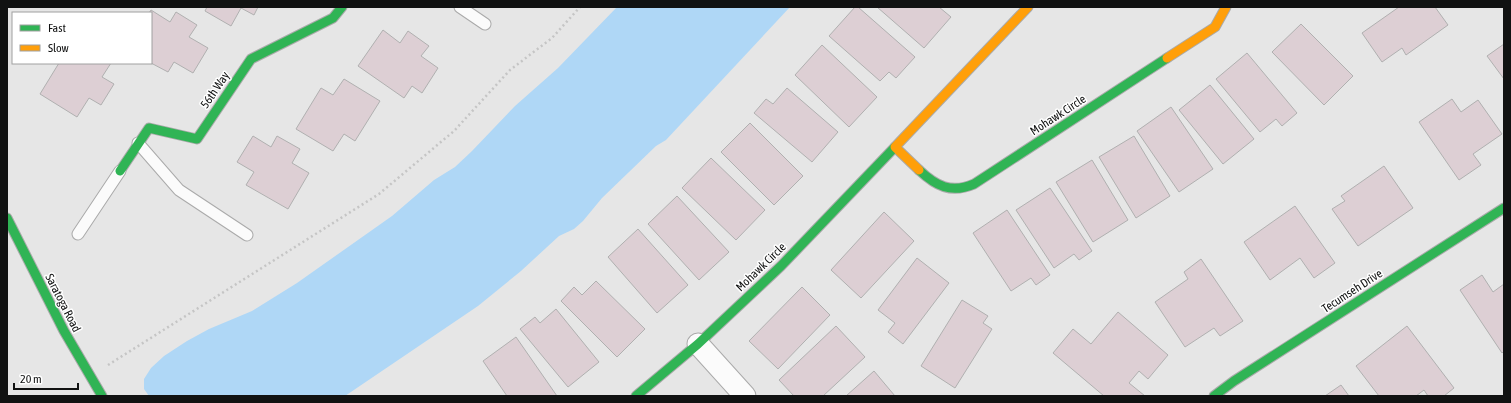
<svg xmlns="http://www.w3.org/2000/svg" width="1511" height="403" viewBox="0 0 1511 403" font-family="'Asap Condensed',sans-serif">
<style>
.water{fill:#afd7f6}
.building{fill:#ddcfd4;stroke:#b0b0b0}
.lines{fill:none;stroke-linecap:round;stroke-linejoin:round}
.lane-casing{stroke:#aaa;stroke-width:13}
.street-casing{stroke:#aaa;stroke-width:23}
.fast-casing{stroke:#aaa;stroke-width:11}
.slow-casing{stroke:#aaa;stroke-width:11}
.path{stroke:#c5c5c5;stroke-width:2.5;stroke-dasharray:2 3;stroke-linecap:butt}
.lane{stroke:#fbfbfb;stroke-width:11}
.street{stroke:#fbfbfb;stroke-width:21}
.fast{stroke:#30b455;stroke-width:9}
.slow{stroke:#ff9f0a;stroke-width:9}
.labels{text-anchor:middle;stroke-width:3;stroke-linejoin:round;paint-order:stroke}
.street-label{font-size:12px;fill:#111212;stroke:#fff}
</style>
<rect width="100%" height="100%" fill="#e6e6e6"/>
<polygon class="water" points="617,7 790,7 666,140 656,146 602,198 583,221 574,229 559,236 521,271 478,306 345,396 149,396 144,389 144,379 151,368 164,356 187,341 209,329 252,311 297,283 392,216 434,180 455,167 472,151 515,106 558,68"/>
<g class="building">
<polygon points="207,7 258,7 254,15 241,8 231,26 205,11"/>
<polygon points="855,7 858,7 915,57 896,78 889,72 880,81 829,36"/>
<polygon points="877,7 939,7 951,17 924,48"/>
<polygon points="1399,7 1435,7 1448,25 1406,55 1402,48 1382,62 1362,33"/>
<polygon points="151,10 170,22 176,12 197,25 189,37 208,48 193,73 174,62 168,72 151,63 151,13 149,13"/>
<polygon points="1301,24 1353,76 1324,105 1272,52"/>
<polygon points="383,30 400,43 408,31 429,46 421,56 438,68 422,93 412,86 404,98 358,66"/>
<polygon points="1504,44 1504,79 1487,56"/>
<polygon points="822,45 877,97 849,127 795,75"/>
<polygon points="1247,53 1297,113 1282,126 1276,119 1260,132 1216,79"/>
<polygon points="59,63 111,63 102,77 114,84 101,105 89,98 77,117 40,94"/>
<polygon points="344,79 380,101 355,141 344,134 333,151 296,129 321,88 333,95"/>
<polygon points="1210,85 1254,139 1223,164 1179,110"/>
<polygon points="787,88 838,132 812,162 754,113 766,99 773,104"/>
<polygon points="1452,99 1461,112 1478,100 1502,134 1473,154 1481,165 1459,180 1419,122"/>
<polygon points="1171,107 1213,169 1179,192 1137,131"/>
<polygon points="750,123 803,176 774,205 721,152"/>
<polygon points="253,136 271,147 277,136 300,149 292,163 309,173 288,209 246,185 254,172 237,162"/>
<polygon points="1134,136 1170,196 1136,218 1099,157"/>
<polygon points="711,158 765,210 736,240 682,188"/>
<polygon points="1092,160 1128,220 1093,242 1056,182"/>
<polygon points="1384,166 1413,208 1358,246 1332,209 1345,201 1341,196"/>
<polygon points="1050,188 1092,251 1079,260 1074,254 1054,268 1016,210"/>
<polygon points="677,196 729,252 699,280 648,224"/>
<polygon points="1295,206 1335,263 1314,278 1300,258 1270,280 1244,242"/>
<polygon points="1007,210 1050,275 1036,285 1031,278 1011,291 973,233"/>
<polygon points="884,212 914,241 861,298 831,270"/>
<polygon points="638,229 688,285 657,313 608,257"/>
<polygon points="917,258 949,283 903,344 888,332 895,323 878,310"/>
<polygon points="1201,259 1243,321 1220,336 1214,328 1185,347 1155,302 1188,279 1184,272"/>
<polygon points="1482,275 1493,292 1504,284 1504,351 1502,353 1460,290"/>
<polygon points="596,281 645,329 617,357 561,301 574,287 582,295"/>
<polygon points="802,287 830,315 778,369 749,341"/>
<polygon points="962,300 988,316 983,323 992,329 955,388 921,366"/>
<polygon points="556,309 599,362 568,387 520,329 535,317 540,323"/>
<polygon points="1118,312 1168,355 1148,379 1139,371 1129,383 1145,396 1104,396 1053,353 1073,329 1091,344"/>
<polygon points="836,326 865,357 823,396 794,396 779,380"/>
<polygon points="1407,326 1454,388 1444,396 1428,396 1424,390 1416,396 1379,396 1356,366"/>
<polygon points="516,337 557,396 507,396 483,361"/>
<polygon points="874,371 895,396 846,396"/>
<polygon points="1341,385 1349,396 1325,396"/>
</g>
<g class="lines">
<defs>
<g id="lane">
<polyline points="460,7 485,24"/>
<polyline points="138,143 179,190 247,235"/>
<polyline points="78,234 120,171"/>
</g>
<polyline id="street" points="698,344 745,396"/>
<g id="fast">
<path d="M919,170c17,16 32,24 55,14l193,-126"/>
<polyline points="120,171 149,128 197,139 251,59 333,18 342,7"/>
<polyline points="7,218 64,331 102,396"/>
<polyline points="636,396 698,344 781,266 895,147"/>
<polyline points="1214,396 1234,381 1504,208"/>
</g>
<g id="slow">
<polyline points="1167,58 1215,27 1226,7"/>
<polyline points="919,170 895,147 1028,7"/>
</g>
</defs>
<use href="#lane" class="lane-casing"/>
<use href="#street" class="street-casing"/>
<use href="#fast" class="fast-casing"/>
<use href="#slow" class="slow-casing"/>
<polyline class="path" points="108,365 379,194 454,131 510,70 552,38 580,7"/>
<use href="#lane" class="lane"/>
<use href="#street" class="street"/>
<use href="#fast" class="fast"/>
<use href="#slow" class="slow"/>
</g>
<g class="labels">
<g class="street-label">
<text transform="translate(215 90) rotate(-56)" y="4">56th Way</text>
<text transform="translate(1058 115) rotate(-33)" y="4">Mohawk Circle</text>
<text transform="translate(761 267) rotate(-44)" y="4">Mohawk Circle</text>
<text transform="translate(1352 291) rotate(-33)" y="4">Tecumseh Drive</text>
<text transform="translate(63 303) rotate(63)" y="4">Saratoga Road</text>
</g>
</g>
<rect width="1511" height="403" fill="none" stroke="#111212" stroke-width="16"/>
<rect x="12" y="12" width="140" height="52" fill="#ffffff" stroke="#a0a0a0"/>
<rect x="20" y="25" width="20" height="6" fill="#30b455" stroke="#a0a0a0"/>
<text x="48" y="32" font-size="12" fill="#111212">Fast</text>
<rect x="20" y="45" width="20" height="6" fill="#ff9f0a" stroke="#a0a0a0"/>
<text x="48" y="52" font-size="12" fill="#111212">Slow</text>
<path d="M14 383v6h64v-6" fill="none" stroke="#111212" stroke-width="2"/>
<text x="20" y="383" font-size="12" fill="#111212" stroke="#ffffff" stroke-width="3" paint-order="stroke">20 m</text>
</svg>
